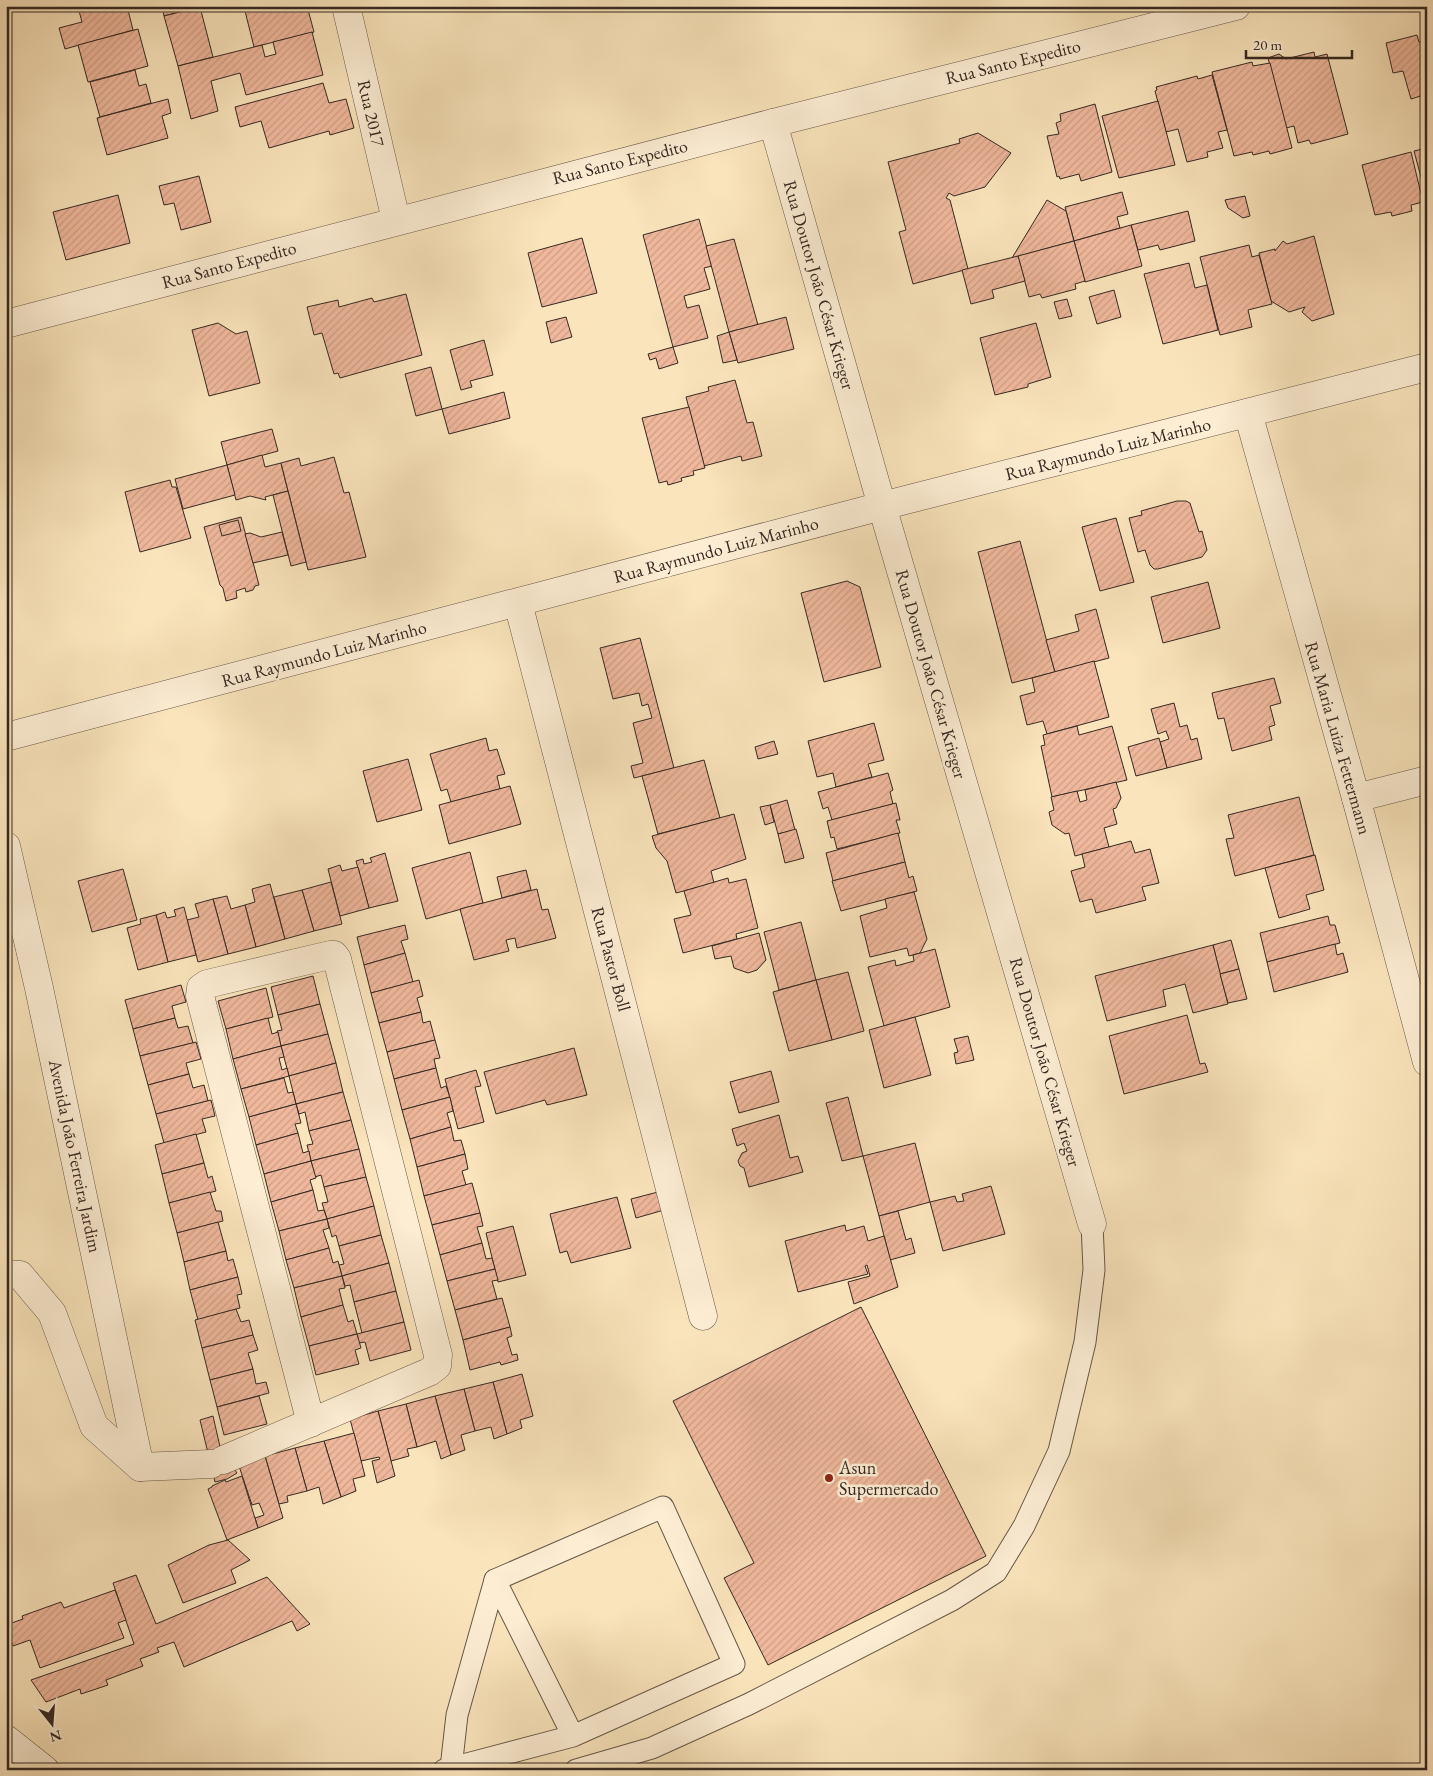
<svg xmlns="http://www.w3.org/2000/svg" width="1433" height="1776" viewBox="0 0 1433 1776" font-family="'EB Garamond',serif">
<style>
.building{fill:url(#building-hatch);stroke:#342822}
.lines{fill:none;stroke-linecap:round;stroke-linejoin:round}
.service-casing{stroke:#665748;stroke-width:23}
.minor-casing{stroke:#665748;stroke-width:29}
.tertiary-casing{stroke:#665748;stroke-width:29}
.secondary-casing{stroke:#342822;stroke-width:29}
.service{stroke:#fcedd3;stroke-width:21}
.minor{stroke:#fcedd3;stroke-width:28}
.tertiary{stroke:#fcedd3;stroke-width:28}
.secondary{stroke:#fcedd3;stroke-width:28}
.poi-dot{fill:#8f2418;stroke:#fcedd3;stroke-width:2}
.labels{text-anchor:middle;stroke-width:5;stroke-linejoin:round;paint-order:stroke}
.street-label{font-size:18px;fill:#342822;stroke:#fcedd3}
.poi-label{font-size:18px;fill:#342822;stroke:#fcedd3;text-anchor:start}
</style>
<defs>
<pattern id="building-hatch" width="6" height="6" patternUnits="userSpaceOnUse" patternTransform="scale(1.25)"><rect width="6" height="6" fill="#f0b89c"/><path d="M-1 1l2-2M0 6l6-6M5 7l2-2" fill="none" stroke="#ce9e86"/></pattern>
</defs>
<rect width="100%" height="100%" fill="#fae4bb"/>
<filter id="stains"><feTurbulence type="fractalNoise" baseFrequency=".004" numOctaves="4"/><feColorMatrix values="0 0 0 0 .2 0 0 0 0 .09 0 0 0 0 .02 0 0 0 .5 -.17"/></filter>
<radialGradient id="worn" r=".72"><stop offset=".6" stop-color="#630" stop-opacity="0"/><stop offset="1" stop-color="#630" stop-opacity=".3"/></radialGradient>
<g class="building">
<polygon points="81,6 115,6 116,8 127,6 133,30 65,49 59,28 82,22 78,7"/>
<polygon points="162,6 202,6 164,16"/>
<polygon points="307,6 314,32 254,47 244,7"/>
<polygon points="200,7 213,57 178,66 164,16"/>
<polygon points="138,29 148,66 88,82 78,45"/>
<polygon points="312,32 323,75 246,95 240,73 211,81 218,111 191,119 178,66 262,45 265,57 276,54 273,42"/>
<polygon points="1417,35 1419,42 1427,40 1427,94 1411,99 1403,71 1393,73 1386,43"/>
<polygon points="1314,52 1315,57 1327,54 1348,134 1311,144 1309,140 1298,143 1294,126 1286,128 1268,58 1279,54 1286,59"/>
<polygon points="1252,62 1253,66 1270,63 1292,148 1270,154 1269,151 1253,155 1252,152 1234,156 1212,72"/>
<polygon points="135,70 139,86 146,84 151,103 100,117 90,82"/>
<polygon points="1212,75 1227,130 1218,132 1223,148 1207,152 1208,157 1187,162 1178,129 1166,132 1155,91 1157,90 1156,87 1197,76 1198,79"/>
<polygon points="323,83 329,103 346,99 354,128 330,135 329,131 269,148 261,121 240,127 235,107"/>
<polygon points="168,99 171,113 162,116 168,138 107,155 97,118"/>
<polygon points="1158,101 1175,165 1119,178 1102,116"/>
<polygon points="1095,104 1112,172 1081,181 1079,174 1060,179 1059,176 1057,177 1047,136 1059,134 1056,123 1061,121 1060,114"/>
<polygon points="978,133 1011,153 985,187 954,196 949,193 946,198 950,200 968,269 913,284 899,232 906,230 888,162 960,143 959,139"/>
<polygon points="1427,148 1427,196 1426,196 1414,151"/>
<polygon points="1411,152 1423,202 1411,205 1412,211 1392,216 1391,212 1375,215 1362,165"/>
<polygon points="199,176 211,222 181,230 174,203 164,205 159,186"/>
<polygon points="1122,192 1128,214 1117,217 1120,228 1074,241 1065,207"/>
<polygon points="118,195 130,243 66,260 53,212"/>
<polygon points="1245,196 1250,216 1243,218 1228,208 1225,200"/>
<polygon points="1047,200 1066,211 1074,241 1012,258"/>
<polygon points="1188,211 1195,241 1160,250 1158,245 1138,250 1131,225"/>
<polygon points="699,219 712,266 704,268 710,289 684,296 687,308 699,305 708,338 673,347 643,235"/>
<polygon points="1131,225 1142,266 1085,282 1074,241"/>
<polygon points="1314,236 1334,314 1312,321 1302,312 1305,307 1289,312 1271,301 1259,253 1275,249 1275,251 1283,241 1287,244"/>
<polygon points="582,238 597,293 542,307 528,253"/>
<polygon points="734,239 758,325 729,332 706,246"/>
<polygon points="1074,241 1085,281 1075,284 1076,289 1042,298 1040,294 1029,297 1018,256"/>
<polygon points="1249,245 1252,257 1259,255 1272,304 1248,310 1252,327 1220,335 1200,257"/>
<polygon points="1018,256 1025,281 992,290 994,298 971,304 962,270"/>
<polygon points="1189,263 1195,288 1207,285 1218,330 1163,344 1144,274"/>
<polygon points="1114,290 1121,317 1097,324 1089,297"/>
<polygon points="406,294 422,355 340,378 338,373 334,374 322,333 314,335 307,307 338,300 339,307 372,298 374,302"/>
<polygon points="1067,299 1072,316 1059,319 1054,302"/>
<polygon points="566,317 572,337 551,343 546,322"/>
<polygon points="786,317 794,349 738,363 729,332"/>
<polygon points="218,323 236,334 247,331 260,383 209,396 192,330"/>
<polygon points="1036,323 1051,377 1028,384 1028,387 995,395 980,338"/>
<polygon points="729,332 737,360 723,363 717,336"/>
<polygon points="484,340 493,375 470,381 472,387 461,390 450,350"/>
<polygon points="673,347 678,363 659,369 656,358 650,360 648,354"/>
<polygon points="431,367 442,409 416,416 405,374"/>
<polygon points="735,380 747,423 753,422 762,456 742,461 741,456 704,466 686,397 709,391 708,387"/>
<polygon points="504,392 510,418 449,434 442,409"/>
<polygon points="689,407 705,468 693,471 694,475 681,478 682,481 668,485 667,481 659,483 642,418"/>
<polygon points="272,429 278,451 227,465 221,442"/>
<polygon points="262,455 265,467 281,463 288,491 265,497 266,500 250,496 236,500 227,465"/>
<polygon points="334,457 344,493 349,492 366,557 308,570 281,463 299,458 301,466"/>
<polygon points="227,465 235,495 183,509 175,479"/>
<polygon points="170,480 172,487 176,487 191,538 140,552 125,492"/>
<polygon points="288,491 306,562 291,566 273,495"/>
<polygon points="1177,501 1186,501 1190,503 1199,532 1202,531 1207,550 1202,557 1158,569 1154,569 1150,565 1145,550 1138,552 1129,518 1142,515 1141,511"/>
<polygon points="241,517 259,585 255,586 253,590 246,592 245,588 236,591 237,598 226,601 223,588 220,585 204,527"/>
<polygon points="1116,518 1134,582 1100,591 1082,527"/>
<polygon points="238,520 241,531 222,536 219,525"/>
<polygon points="282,532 288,555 253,563 245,534 250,533 261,537"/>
<polygon points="1020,541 1055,672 1012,683 978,552"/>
<polygon points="847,581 860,587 881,667 824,682 801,593"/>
<polygon points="1208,582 1220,628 1163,643 1151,597"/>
<polygon points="1096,609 1109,658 1055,672 1046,640 1079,631 1075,615"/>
<polygon points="640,638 674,768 634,778 631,766 643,763 633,723 652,718 648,704 642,706 639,693 613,699 600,648"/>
<polygon points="1094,661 1109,717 1047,734 1043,721 1027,725 1020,696 1035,692 1032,678"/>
<polygon points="1274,678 1281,703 1270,706 1275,725 1269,727 1272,740 1232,751 1224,718 1218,719 1212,693"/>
<polygon points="1174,703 1180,727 1187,725 1191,740 1197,738 1202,759 1167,768 1160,742 1169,739 1166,731 1158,734 1151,709"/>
<polygon points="874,723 884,760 868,764 872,777 836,787 833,773 817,777 808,741"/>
<polygon points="1077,726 1079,735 1112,726 1127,780 1052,797 1041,746 1045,745 1043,735"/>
<polygon points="486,738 489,751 497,749 505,774 497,776 500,789 451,802 447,789 441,791 430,754"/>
<polygon points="1159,738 1167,768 1136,776 1128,747"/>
<polygon points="774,741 778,754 758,759 755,747"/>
<polygon points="408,759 422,810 377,822 363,771"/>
<polygon points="704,760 720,818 658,834 642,776"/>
<polygon points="888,773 893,790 890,792 893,804 832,820 828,807 823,809 818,792"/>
<polygon points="1116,782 1121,798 1116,808 1113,809 1117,824 1104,828 1109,847 1075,856 1069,833 1065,834 1052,825 1049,812 1054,810 1051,797 1077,791 1080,802 1087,800 1085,790"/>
<polygon points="510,786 521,824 449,844 439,805"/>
<polygon points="1299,797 1314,855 1235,876 1226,839 1234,838 1228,815"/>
<polygon points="787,800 795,830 778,834 770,805"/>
<polygon points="896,803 900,820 896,820 900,833 837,849 834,837 831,838 827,821"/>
<polygon points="770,805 774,822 765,825 760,807"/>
<polygon points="734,814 746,859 711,871 714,883 676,893 667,861 656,848 652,836"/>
<polygon points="796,829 804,858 785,863 778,834"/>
<polygon points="898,833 905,862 833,881 826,853"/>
<polygon points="1131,841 1135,853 1150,849 1159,883 1142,887 1146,900 1096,913 1092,899 1080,902 1071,871 1085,867 1082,854"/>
<polygon points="470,852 483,903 426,919 412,868"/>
<polygon points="385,853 398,901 369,908 356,861 363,859 364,864 372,862 370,858"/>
<polygon points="1315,855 1324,890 1306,895 1310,909 1279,918 1265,868"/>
<polygon points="905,862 909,878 913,876 917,891 841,911 832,881"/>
<polygon points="340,865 342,871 358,867 369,908 340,916 328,869"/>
<polygon points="123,869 137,920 92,932 78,881"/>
<polygon points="526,870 531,890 502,898 497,877"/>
<polygon points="728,878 729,883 746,879 758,928 736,934 737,939 683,953 674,919 691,915 684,891"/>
<polygon points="331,882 342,924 314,931 302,890"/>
<polygon points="270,884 285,939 256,947 245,905 255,902 252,889"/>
<polygon points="537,889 542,910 548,909 556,938 517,948 515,938 506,940 509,951 474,960 460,909"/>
<polygon points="302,890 314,931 285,939 274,897"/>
<polygon points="914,892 927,939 920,953 909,956 907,948 870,957 860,916 887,908 885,899"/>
<polygon points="227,896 231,909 245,905 256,947 228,954 213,899"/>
<polygon points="213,899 228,954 198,962 187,920 199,917 195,904"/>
<polygon points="184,907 196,955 168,962 156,915 165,912 167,918 176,916 174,910"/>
<polygon points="156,915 168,962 138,970 127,928 141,924 140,919"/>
<polygon points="1328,916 1330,925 1335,925 1340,943 1267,962 1260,933"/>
<polygon points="801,922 816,980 779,990 764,932"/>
<polygon points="405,925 408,939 401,941 405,953 364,965 357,937"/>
<polygon points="759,933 766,960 757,970 748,973 734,968 731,956 715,959 712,946"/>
<polygon points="1231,940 1239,969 1220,974 1213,945"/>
<polygon points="1335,944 1337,955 1343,953 1348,972 1274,992 1267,962"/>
<polygon points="1213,945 1228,1004 1193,1013 1185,984 1163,990 1166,1006 1107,1021 1095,976"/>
<polygon points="935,949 950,1007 884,1026 868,967 895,960 896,966 914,961 913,955"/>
<polygon points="405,953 413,982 371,993 364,965"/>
<polygon points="1239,969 1247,999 1228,1003 1220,974"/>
<polygon points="848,972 864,1031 832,1040 816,980"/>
<polygon points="313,976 320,1004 278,1015 271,987"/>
<polygon points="419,980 423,996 417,998 421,1012 379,1023 371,993"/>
<polygon points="816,980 832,1040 789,1051 773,992"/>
<polygon points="181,985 186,1002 172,1006 175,1018 133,1029 125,1000"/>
<polygon points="266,988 273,1017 226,1029 218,1001"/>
<polygon points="320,1004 328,1034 281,1046 277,1031 282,1030 278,1015"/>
<polygon points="421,1012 423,1023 430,1021 435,1040 387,1052 379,1023"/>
<polygon points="1187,1015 1200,1064 1205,1063 1208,1072 1124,1094 1109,1036"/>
<polygon points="915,1017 931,1075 884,1088 869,1030"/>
<polygon points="175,1018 178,1028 188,1026 193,1043 140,1056 133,1029"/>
<polygon points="268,1018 272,1034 278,1032 281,1046 233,1059 226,1029"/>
<polygon points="328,1034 336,1063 289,1076 281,1046"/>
<polygon points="968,1036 974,1060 956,1064 954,1053 958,1052 954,1039"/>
<polygon points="435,1040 440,1058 434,1059 436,1068 394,1079 387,1052"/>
<polygon points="196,1042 201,1059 186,1063 189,1074 148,1085 140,1056"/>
<polygon points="281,1046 284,1057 279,1058 282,1070 287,1068 289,1076 241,1089 233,1059"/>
<polygon points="574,1048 587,1095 547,1105 545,1100 496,1114 484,1072"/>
<polygon points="336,1063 343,1092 296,1104 289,1076"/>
<polygon points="436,1068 441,1088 446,1086 450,1097 402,1110 394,1079"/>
<polygon points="476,1070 481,1086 475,1087 484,1122 458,1129 445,1079"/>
<polygon points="771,1071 779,1102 739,1113 730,1082"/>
<polygon points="189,1074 193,1088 204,1085 208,1101 156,1114 148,1085"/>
<polygon points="284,1078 288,1093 293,1092 296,1104 249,1117 241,1089"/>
<polygon points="343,1092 351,1120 309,1131 305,1112 299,1114 296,1104"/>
<polygon points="450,1097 453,1111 447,1113 451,1127 410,1139 402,1110"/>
<polygon points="848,1097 863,1156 842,1161 826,1103"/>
<polygon points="211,1100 215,1116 202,1119 206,1132 164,1143 156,1114"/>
<polygon points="296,1104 301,1123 295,1124 298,1133 256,1145 249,1117"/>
<polygon points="779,1115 790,1158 798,1156 803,1172 749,1187 744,1168 740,1166 738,1161 742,1153 747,1151 744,1143 737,1146 732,1129"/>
<polygon points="351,1120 359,1149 311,1161 307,1145 313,1144 309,1131"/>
<polygon points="451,1127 454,1141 461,1140 465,1154 417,1167 410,1139"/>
<polygon points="298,1133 303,1153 309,1151 311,1161 264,1174 256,1145"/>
<polygon points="196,1134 204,1163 162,1174 155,1145"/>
<polygon points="915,1143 930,1202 879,1216 863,1156"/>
<polygon points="359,1149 366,1177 324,1187 321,1175 315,1177 311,1161"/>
<polygon points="465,1154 468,1169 462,1171 466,1185 424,1196 417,1167"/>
<polygon points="311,1161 316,1178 310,1180 313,1190 271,1202 264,1174"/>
<polygon points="204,1163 208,1178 212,1176 216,1191 169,1203 162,1174"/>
<polygon points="366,1177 374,1206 327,1219 322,1203 328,1202 324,1187"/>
<polygon points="472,1183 480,1213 432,1225 424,1196"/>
<polygon points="991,1186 1005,1234 943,1251 930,1202 955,1196 957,1202 964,1201 962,1194"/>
<polygon points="313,1190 318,1211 324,1210 327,1219 279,1231 271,1202"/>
<polygon points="210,1192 216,1211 221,1211 223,1221 177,1233 169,1203"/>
<polygon points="658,1192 664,1210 636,1218 631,1199"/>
<polygon points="617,1197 631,1248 571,1263 567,1251 560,1253 550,1214"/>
<polygon points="374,1206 381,1235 339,1246 336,1235 332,1237 327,1219"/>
<polygon points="898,1211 906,1240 911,1238 915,1253 890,1260 879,1216"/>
<polygon points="480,1213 483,1226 477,1227 482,1243 440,1255 432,1225"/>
<polygon points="327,1219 329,1228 323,1230 329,1248 286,1260 279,1231"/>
<polygon points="218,1222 226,1251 184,1262 177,1233"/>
<polygon points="845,1225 846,1231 864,1226 868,1241 884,1236 898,1287 854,1304 848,1282 870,1276 867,1265 865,1266 868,1274 798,1292 785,1241"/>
<polygon points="513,1226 526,1275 498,1282 486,1233"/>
<polygon points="381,1235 389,1263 342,1276 339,1265 344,1264 339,1246"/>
<polygon points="482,1243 486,1259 492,1258 495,1269 447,1281 440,1255"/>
<polygon points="329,1248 333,1263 338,1261 342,1276 294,1288 286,1260"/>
<polygon points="226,1251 228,1261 233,1259 238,1277 190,1290 184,1262"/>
<polygon points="389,1263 396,1291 354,1302 350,1285 345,1286 342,1276"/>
<polygon points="495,1269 498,1280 492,1281 497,1299 455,1310 447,1281"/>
<polygon points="342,1276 345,1288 339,1289 343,1305 301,1317 294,1288"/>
<polygon points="238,1277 242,1294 237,1295 240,1308 198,1320 190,1290"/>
<polygon points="396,1291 404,1322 362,1333 354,1302"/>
<polygon points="502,1298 510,1327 463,1340 455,1310"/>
<polygon points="343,1305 348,1322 353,1320 357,1334 309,1346 301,1317"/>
<polygon points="861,1307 986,1556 768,1665 724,1578 754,1563 673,1401"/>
<polygon points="236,1309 241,1322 249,1320 253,1335 202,1348 195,1320"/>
<polygon points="404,1322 411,1350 370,1361 365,1342 359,1343 357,1334"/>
<polygon points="510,1327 512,1336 507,1338 512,1355 517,1354 518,1360 501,1365 500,1362 470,1370 463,1340"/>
<polygon points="357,1334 361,1348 355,1350 359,1364 316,1375 309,1346"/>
<polygon points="253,1335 258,1350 248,1353 253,1369 210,1380 202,1348"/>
<polygon points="253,1369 256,1384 266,1382 269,1393 217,1407 210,1380"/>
<polygon points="522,1374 533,1416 520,1420 522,1428 507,1434 493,1382"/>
<polygon points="493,1382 507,1434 494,1439 491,1427 475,1431 464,1389"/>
<polygon points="464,1389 475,1431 461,1435 465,1450 451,1455 435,1396"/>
<polygon points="259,1396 267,1424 224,1435 217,1407"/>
<polygon points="435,1396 451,1455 441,1459 436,1441 417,1447 406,1404"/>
<polygon points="406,1404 417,1447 407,1449 409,1456 391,1461 378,1411"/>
<polygon points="378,1411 395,1476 377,1483 372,1461 380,1459 379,1457 361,1461 350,1419"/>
<polygon points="213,1416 223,1460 233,1467 237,1473 227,1479 215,1482 200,1420"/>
<polygon points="354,1433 365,1476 353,1479 356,1491 341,1497 324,1441"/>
<polygon points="324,1441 341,1497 323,1504 319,1487 307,1491 295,1448"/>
<polygon points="295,1448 307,1491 287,1496 288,1502 279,1504 265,1456"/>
<polygon points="265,1456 283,1518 258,1528 255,1518 264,1515 259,1503 252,1505 238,1463"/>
<polygon points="242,1476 258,1528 227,1540 208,1489 212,1487 212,1486 225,1480 226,1482"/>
<polygon points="228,1540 250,1560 231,1570 236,1583 183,1603 168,1565 209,1545"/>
<polygon points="136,1575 156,1624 267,1577 310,1624 297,1631 292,1621 184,1667 174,1642 157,1648 159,1652 140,1659 143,1666 106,1680 108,1685 81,1694 80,1689 46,1702 31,1680 134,1644 113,1583"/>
<polygon points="115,1590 126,1620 118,1623 124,1638 40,1668 30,1640 13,1646 6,1625 23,1619 22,1616 61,1602 64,1608"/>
</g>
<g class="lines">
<defs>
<g id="service">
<polyline points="464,1769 451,1768 457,1715 495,1580"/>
<polyline points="444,1770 573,1736 734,1664 663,1507 495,1580 573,1736"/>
<polyline points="576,1770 652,1748 749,1704 952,1600 996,1572 1024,1526 1059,1451 1085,1342 1094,1270 1092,1224"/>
</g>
<g id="minor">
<polyline points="346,6 396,220"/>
<polyline points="773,123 882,506 1092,1224"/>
<polyline points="6,324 773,123 1236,6"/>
<polyline points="1248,413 1356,798 1427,1062"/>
<polyline points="518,603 703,1316"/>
<polyline points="1356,798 1427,780"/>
<polyline points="6,846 39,988 140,1467"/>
<polyline points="6,1274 20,1275 52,1313 94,1426 140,1467 211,1464"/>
<polyline points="223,1460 429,1372 437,1366 438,1355 337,959 334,955 330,955 207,984 201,988 200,996 311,1423"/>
</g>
<polyline id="tertiary" points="6,737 882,506 1427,367"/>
<polyline id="secondary" points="6,1739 45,1770"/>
</defs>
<use href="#service" class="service-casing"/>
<use href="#minor" class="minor-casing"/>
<use href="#tertiary" class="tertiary-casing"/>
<use href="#secondary" class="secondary-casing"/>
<use href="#service" class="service"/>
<use href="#minor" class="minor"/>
<use href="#tertiary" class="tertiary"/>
<use href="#secondary" class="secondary"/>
</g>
<circle class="poi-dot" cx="829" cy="1478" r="5"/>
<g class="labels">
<g class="street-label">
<text transform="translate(1013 62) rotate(-14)" y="6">Rua Santo Expedito</text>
<text transform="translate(371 113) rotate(77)" y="6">Rua 2017</text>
<text transform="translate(620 162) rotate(-14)" y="6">Rua Santo Expedito</text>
<text transform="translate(229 265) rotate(-15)" y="6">Rua Santo Expedito</text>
<text transform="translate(819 285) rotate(74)" y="6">Rua Doutor João César Krieger</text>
<text transform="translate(1108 449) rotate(-14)" y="6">Rua Raymundo Luiz Marinho</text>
<text transform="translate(716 550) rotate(-15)" y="6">Rua Raymundo Luiz Marinho</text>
<text transform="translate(324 654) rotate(-15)" y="6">Rua Raymundo Luiz Marinho</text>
<text transform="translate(931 674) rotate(74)" y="6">Rua Doutor João César Krieger</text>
<text transform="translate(1338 738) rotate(74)" y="6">Rua Maria Luiza Fettermann</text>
<text transform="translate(611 959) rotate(75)" y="6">Rua Pastor Boll</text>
<text transform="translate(1045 1062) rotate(74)" y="6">Rua Doutor João César Krieger</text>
<text transform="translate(75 1156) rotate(78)" y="6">Avenida João Ferreira Jardim</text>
</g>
<g class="poi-label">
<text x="839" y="1474">Asun<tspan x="839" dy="21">Supermercado</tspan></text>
</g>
</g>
<rect width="1433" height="1776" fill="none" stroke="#fae4bb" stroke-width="25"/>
<rect x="8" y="8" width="1418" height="1761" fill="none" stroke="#342822" stroke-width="2.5"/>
<rect x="12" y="12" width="1408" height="1751" fill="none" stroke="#342822"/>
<g transform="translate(52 1724) rotate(163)" stroke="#fcedd3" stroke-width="4" paint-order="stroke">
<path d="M0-4L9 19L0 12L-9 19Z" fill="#342822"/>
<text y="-8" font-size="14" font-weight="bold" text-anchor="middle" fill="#342822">N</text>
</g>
<path d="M1246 50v8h106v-8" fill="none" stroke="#342822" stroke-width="2.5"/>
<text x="1253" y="50" font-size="15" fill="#342822" stroke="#fcedd3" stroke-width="4" paint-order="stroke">20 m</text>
<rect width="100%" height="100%" filter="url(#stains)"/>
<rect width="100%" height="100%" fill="url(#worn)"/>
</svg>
